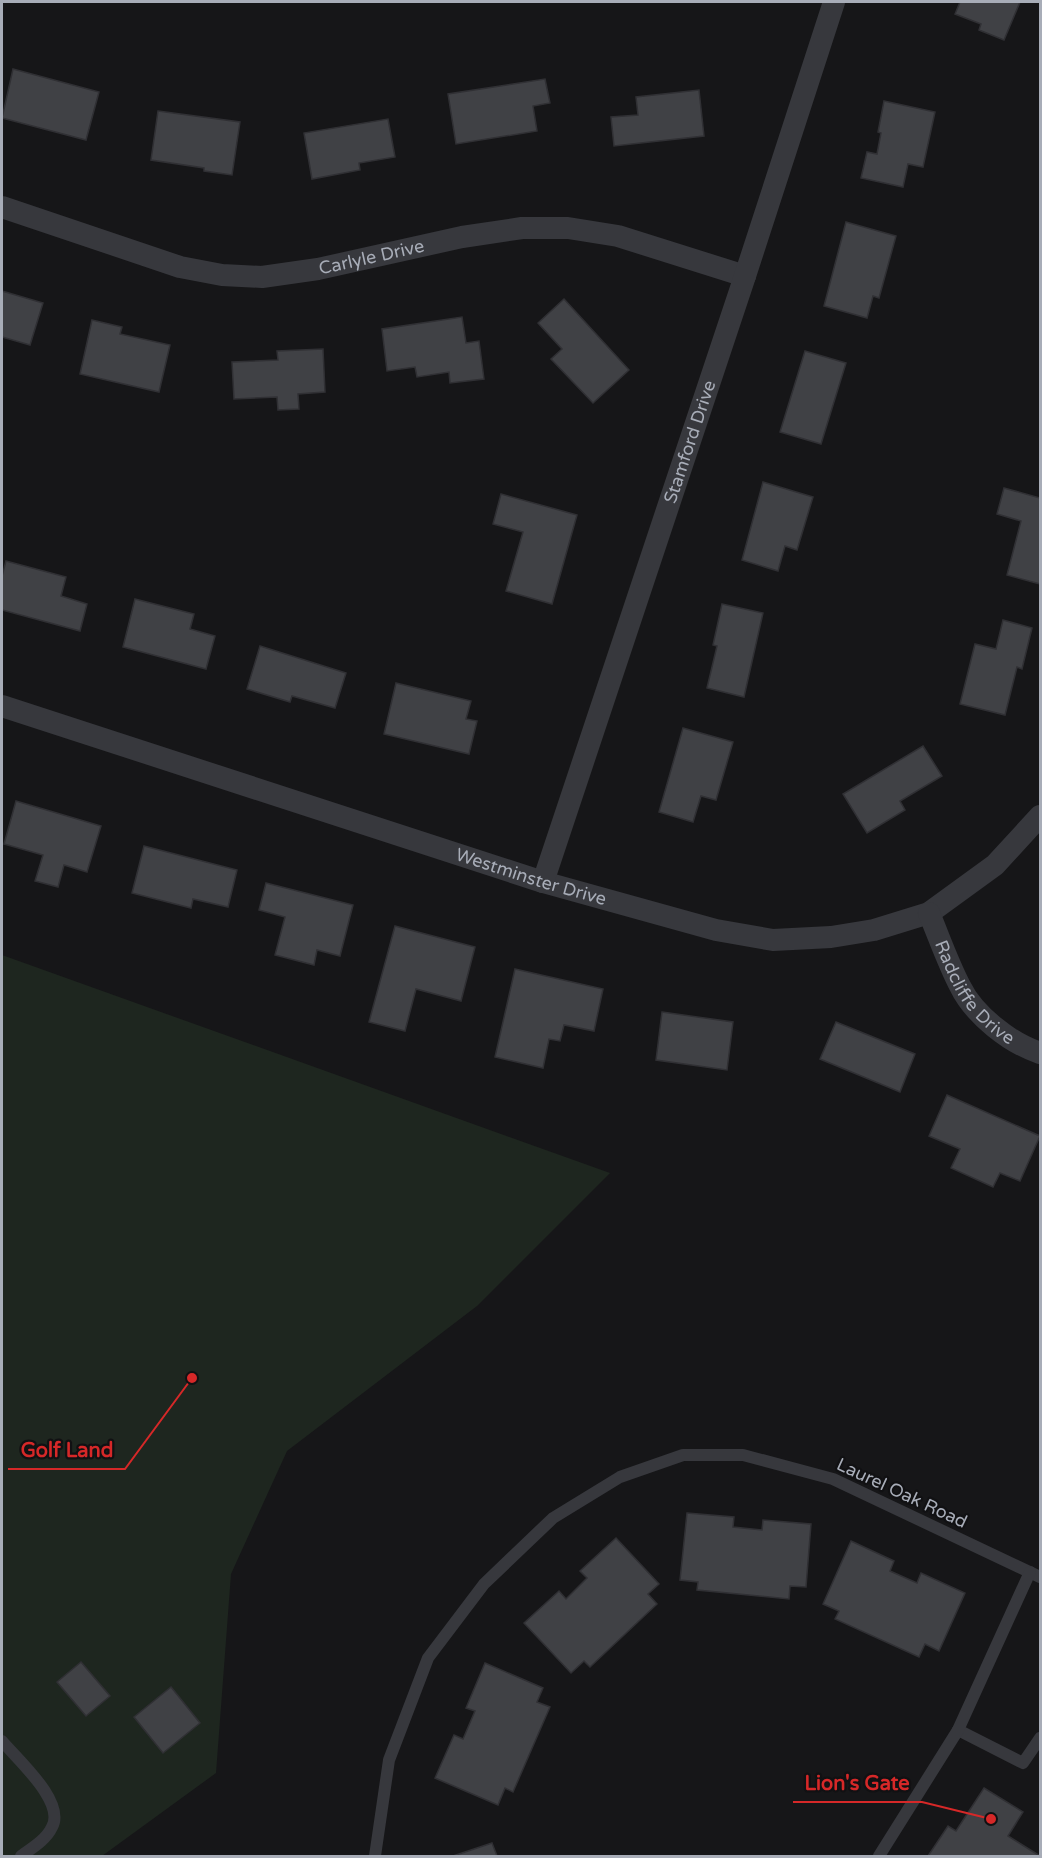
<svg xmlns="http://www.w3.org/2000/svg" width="1042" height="1858" viewBox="0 0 1042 1858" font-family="'Varela Round',sans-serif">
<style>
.green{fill:#1e261f}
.building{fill:#404145;stroke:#303034;stroke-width:1.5}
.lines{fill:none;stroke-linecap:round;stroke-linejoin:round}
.lane{stroke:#37383d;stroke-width:12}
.street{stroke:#37383d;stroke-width:22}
.labels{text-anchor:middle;stroke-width:4.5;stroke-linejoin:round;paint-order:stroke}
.street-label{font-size:18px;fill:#a8adb8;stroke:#111113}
.leader{fill:none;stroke:#d62828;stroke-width:2}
.callout-dot{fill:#d62828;stroke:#111113;stroke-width:2}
.callout-label{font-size:20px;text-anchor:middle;font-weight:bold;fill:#d62828;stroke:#111113;stroke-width:4.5;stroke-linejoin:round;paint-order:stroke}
</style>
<rect width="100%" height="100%" fill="#161618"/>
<polygon class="green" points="2,955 610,1173 477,1306 287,1451 231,1574 216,1773 102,1856 2,1856"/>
<g class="building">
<polygon points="958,2 1020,2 1004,40 979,30 981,24 955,14 960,2"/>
<polygon points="13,69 99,92 86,140 2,118"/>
<polygon points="545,79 550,103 533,106 537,131 456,144 448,94"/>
<polygon points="699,90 704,136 614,146 611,117 638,115 636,97"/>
<polygon points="884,101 935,112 923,167 908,164 903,187 861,178 867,152 877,154 881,133 878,132"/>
<polygon points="158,111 240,122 232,175 204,171 204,168 151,160"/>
<polygon points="388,119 395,157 359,163 360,170 312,179 304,133"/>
<polygon points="846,222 896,236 879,298 873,296 867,318 824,306"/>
<polygon points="2,291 43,303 30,345 2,337"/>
<polygon points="564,299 629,370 593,403 551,359 562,349 538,323"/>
<polygon points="462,317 466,343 479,341 484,379 450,383 449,372 417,377 415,367 387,371 382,329"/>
<polygon points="92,320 122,327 120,334 170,345 159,392 80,374"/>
<polygon points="323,349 325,392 298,394 299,409 278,410 277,397 234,399 232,362 278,360 277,351"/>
<polygon points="805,351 846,363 821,444 780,432"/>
<polygon points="763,482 813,497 797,550 785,546 778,571 742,560"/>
<polygon points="1004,488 1040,498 1040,584 1007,575 1021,521 997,514"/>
<polygon points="501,494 577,515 552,604 506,591 523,532 493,524"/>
<polygon points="6,561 66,577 61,596 87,604 80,631 2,610 2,576"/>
<polygon points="135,599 194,614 190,629 215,636 206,669 123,647"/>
<polygon points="722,604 763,613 744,697 707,688 717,646 713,645"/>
<polygon points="1003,620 1032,628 1022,669 1017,667 1005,715 960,704 975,644 996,649"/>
<polygon points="260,646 346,673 335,708 292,696 290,702 247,689"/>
<polygon points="396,683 471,701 466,719 477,721 469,754 384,734"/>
<polygon points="683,728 733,742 716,800 701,796 693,822 659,812"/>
<polygon points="923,746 942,776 900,801 905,810 867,833 843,794"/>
<polygon points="16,801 101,826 87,872 64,865 58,887 35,881 43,855 4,844"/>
<polygon points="144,846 237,870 228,907 193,899 191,908 132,893"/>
<polygon points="266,883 353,905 340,956 317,950 314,965 275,955 285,917 259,910"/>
<polygon points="395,926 475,947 461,1001 416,989 405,1031 369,1022"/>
<polygon points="515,969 603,989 594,1031 564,1025 560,1041 549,1039 543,1068 495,1057"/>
<polygon points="662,1012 733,1022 727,1070 656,1060"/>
<polygon points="836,1022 915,1054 900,1092 820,1059"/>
<polygon points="947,1095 1040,1136 1020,1181 1000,1173 993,1187 951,1168 960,1149 929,1136"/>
<polygon points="687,1513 734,1517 733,1527 762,1530 763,1520 811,1524 806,1587 790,1586 789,1599 697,1590 698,1582 680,1580"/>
<polygon points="616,1538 659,1584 648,1594 657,1604 590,1667 584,1661 571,1673 524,1623 559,1591 566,1599 587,1578 580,1571"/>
<polygon points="851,1541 894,1561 890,1571 917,1583 921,1573 965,1593 939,1651 925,1644 919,1657 835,1619 839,1611 823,1604"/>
<polygon points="81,1662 110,1696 86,1716 57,1682"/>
<polygon points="485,1663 543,1688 537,1702 550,1707 513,1792 505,1788 498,1805 435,1778 454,1735 463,1739 475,1711 466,1708"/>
<polygon points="171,1687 200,1723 163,1753 134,1717"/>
<polygon points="984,1788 1023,1812 1008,1836 1040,1856 928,1856 948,1826 956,1831"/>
<polygon points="492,1843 497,1856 453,1856"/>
</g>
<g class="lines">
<g class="lane">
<polyline points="958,1730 1023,1763 1040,1738"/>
<path d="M2,1741c15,18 64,61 50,86 -6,13 -20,21 -31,29"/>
<polyline points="375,1856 389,1760 428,1658 484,1584 553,1518 620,1477 683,1455 743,1455 833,1479 1040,1577"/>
<polyline points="879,1856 958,1730 1030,1572"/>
</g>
<g class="street">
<path id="s1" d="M2,207l178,60 42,8 40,2 56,-8 144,-32 60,-9h46l50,8 127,40"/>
<path id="s2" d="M2,706l541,176 173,48 57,10 58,-3 43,-7 55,-17 66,-48 45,-49"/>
<path id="s3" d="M543,882l202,-606 89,-274"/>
<path id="s4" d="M929,913c10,24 19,50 31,73 14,29 50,57 80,67"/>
</g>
</g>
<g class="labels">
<g class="street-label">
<text dy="6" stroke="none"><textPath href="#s1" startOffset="382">Carlyle Drive</textPath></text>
<text dy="6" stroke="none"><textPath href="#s3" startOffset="464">Stamford Drive</textPath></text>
<text dy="6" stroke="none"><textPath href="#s2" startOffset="556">Westminster Drive</textPath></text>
<text dy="6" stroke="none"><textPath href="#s4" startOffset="93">Radcliffe Drive</textPath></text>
<text transform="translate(902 1493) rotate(25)" y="6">Laurel Oak Road</text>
</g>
</g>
<path class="leader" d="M192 1378L125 1469H8M991 1819L922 1802H793"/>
<g class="callout-dot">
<circle cx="192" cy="1378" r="6"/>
<circle cx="991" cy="1819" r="6"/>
</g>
<g class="callout-label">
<text x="67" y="1457">Golf Land</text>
<text x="857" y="1790">Lion's Gate</text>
</g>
<rect width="1042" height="1858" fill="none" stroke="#a8adb8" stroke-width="6"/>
</svg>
